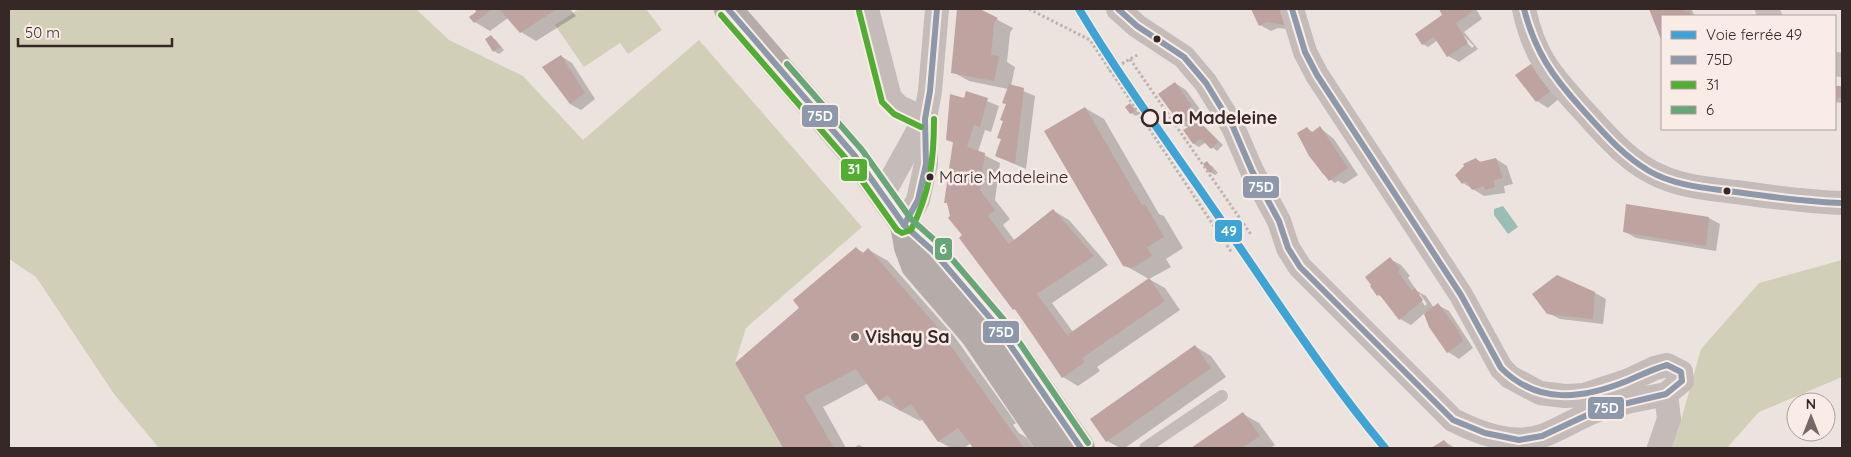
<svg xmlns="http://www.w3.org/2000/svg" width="1851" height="457" viewBox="0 0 1851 457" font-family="Quicksand,sans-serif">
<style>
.green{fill:#d2cfb9}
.water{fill:#9cbdb5}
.shadow{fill:#0003;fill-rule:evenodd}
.building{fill:#bfa3a1}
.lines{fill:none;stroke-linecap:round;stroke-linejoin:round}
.path{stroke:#bdb4b1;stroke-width:3;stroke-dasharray:2.5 2.5;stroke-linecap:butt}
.lane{stroke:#c5bbb8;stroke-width:12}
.street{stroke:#c5bbb8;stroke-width:24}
.secondary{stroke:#b5aba9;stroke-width:28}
.bus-1-casing{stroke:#f9ece6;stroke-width:10}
.bus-2-casing{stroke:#f9ece6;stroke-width:10}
.bus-3-casing{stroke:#f9ece6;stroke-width:10}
.bus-1{stroke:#8d98aa;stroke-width:6}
.bus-2{stroke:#52ae32;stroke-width:6}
.bus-3{stroke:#66a677;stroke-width:6}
.rail-1-casing{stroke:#f9ece6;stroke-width:11}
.rail-1{stroke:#3da4d5;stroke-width:8}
.bus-dot{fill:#352827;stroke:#f9ece6;stroke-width:2}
.stop-dot{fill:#f9ece6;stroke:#352827;stroke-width:2.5}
.poi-dot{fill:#756967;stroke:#f9ece6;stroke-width:2}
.labels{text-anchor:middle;stroke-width:5;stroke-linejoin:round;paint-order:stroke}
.bus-label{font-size:17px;fill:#352827;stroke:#f9ece6;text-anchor:start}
.stop-label{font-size:18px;font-weight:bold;fill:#352827;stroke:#f9ece6;text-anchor:start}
.poi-label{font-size:18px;font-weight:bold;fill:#352827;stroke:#f9ece6;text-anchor:start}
.line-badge{stroke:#f9ece6;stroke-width:2}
.badge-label{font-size:14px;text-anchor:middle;font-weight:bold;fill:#fff}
</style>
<rect width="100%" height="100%" fill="#ece3df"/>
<g class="green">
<polygon points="9,9 416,9 449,40 523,76 583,140 699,40 862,227 746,328 735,363 783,448 159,448 114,394 36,277 9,259"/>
<polygon points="579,9 646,9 662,30 628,54 620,43 584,67 555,25"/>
<polygon points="1842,260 1842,377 1759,412 1727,448 1667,448 1678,431 1701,349 1759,283"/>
</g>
<polygon class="water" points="1503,206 1518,227 1508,234 1494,215 1494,209"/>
<g class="shadow">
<polygon points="479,9 570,9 576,16 536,41 521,32 508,18 490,31 475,22 471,17"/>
<polygon points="958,9 977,9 1013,28 1010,33 1007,62 1015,67 1011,86 1035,96 1026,169 996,156 1002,139 1008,89 969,81 953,72"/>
<polygon points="1253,9 1283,9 1296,30 1278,28 1271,31 1260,25"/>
<path d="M1476,9l6,10 -18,13 14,17 -19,13 -11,-6 -10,-16 -10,7 -5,-3 21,-29 -4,-5zM1458,33l6,3 10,10 -2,2z"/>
<polygon points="1650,9 1691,9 1695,16 1662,16 1662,39"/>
<polygon points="491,37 496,40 504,50 499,54 494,51"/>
<polygon points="561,56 572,63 595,99 581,110 570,104"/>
<polygon points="1542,72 1561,97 1548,108 1537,101 1517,76"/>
<polygon points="1175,83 1186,90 1202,112 1199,113 1205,122 1202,124 1223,145 1217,151 1206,142 1199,147 1194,144 1189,128 1182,124"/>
<polygon points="1835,87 1842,87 1842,103 1835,102"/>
<polygon points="967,93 999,106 991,132 985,130 978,152 1000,163 995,200 1010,219 1003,225 1015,241 1054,211 1069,220 1108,265 1052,303 1073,332 1149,279 1165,288 1180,310 1097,367 1100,371 1078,386 1063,377 963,236 954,143 947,139"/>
<polygon points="1130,105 1135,108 1139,114 1136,116 1131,113"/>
<polygon points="1085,108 1104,119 1159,214 1164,216 1183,248 1166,259 1171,267 1149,279 1124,265"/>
<polygon points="1307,128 1313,132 1320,128 1334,139 1358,175 1344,184 1338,181 1335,183 1322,173 1311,156"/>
<polygon points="1476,159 1481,162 1496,159 1507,166 1513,184 1504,186 1505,193 1484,196 1463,183"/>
<polygon points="1207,163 1212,166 1218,173 1215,175 1210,172"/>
<polygon points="1709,218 1720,224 1716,251 1636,238 1625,232"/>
<polygon points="856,248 864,253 869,250 888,261 954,336 1016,423 1013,425 1019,433 1027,438 1034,448 974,448 971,443 964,448 951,448 938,441 923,419 920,421 880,400 868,383 823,407 846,448 784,448 736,363 801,308"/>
<path d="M1390,259l11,6 9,11 -2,2 9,13 9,5 8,12 4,-3 11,6 24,37 -14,11 -11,-7 -18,-25 -5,-14 -14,12 -11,-6 -16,-21 -6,-3zM1417,294h3l7,10 -2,2z"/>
<polygon points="1595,293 1606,299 1603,324 1560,319 1548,313"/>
<polygon points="1196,347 1211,356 1226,377 1125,448 1120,448 1107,441"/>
<polygon points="1243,414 1259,423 1275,445 1270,448 1194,448"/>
<polygon points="1444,441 1455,448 1433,448"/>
<polygon points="859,445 865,448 853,448"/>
</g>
<g class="building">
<polygon points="475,9 492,9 474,23 469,17 476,12"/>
<polygon points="499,9 557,9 520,33"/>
<polygon points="957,9 980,9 998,18 994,23 991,55 999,56 994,81 951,73"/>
<polygon points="1251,9 1282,9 1285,25 1266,22 1259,26"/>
<polygon points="1439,9 1470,9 1472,12 1456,23 1468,43 1447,57 1434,37 1422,45 1415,34 1442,15"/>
<polygon points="1649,9 1684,9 1685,12 1689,11 1691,16 1662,16 1662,42"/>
<polygon points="491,35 500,47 493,52 485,39"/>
<polygon points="561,55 585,93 570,104 542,67"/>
<polygon points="1531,64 1551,91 1536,102 1515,75"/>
<polygon points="1175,82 1192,106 1189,107 1195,115 1181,125 1158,94"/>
<polygon points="1009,84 1024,88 1015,164 995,156 1001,139 997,138 1003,121 1000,120 1006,104 1002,103"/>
<polygon points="1835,86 1842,86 1842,98 1835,97"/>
<polygon points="966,91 988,98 980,127 974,125 967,147 985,153 980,190 995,210 988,216 1009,244 1053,209 1094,256 1037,294 1067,335 1149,278 1165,301 1082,358 1085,362 1062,378 1015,309 1013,310 959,238 962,235 948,218 950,216 947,203 944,203 953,142 946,140 950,94 964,98"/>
<polygon points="1130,103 1135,111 1130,114 1125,107"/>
<polygon points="1085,107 1142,205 1145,204 1164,237 1147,247 1152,256 1132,268 1123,266 1044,131"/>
<polygon points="1199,121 1218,142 1211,149 1201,139 1193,144 1183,130"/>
<polygon points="1320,126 1348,168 1329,181 1309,156 1297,133 1307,127 1311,133"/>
<polygon points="1476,158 1479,162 1496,158 1503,178 1494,180 1495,187 1485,190 1484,186 1472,190 1466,181 1462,184 1455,175 1464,166 1463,164"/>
<polygon points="1207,161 1213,170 1209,173 1203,164"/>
<polygon points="1626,204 1709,217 1706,246 1623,232"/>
<polygon points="856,247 862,254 868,248 935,324 1024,448 973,448 958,428 938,442 911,404 900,411 888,395 879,401 856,369 804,396 834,448 783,448 735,363 799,308 793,300"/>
<polygon points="1390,257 1400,269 1398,271 1405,282 1412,291 1415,288 1423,300 1399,320 1379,294 1377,296 1370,286 1371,285 1365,277"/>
<polygon points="1557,275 1595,292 1593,319 1547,314 1532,294"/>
<polygon points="1438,303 1458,330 1463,341 1447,353 1429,327 1424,314"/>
<polygon points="1195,345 1211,368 1106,442 1090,419"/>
<polygon points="1243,412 1260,436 1242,448 1191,448"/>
<polygon points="1444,440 1450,448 1431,448"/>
</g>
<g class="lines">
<g class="path">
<polyline points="1029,9 1090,40 1232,253"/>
<polyline points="1130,59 1252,236"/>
<polyline points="1109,71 1139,54"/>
</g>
<polyline class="lane" points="1145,448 1222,396"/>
<g class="street">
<polyline points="867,9 890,98 899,107 925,119"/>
<path d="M1118,9l19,17 47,31 22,26 27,44 19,44 27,50 9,27 12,19 153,153c26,13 59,26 89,16 19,-7 37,-19 56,-26 22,-8 45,-11 68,-16l16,-13 -1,-9 -14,-7 -12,3 -28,13 -43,14 -19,1 -25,-3 -30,-16 -9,-9 -40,-73 -144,-220 -12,-23 -13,-43"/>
<path d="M1524,9c10,47 26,65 58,100 23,25 47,55 80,68 23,10 50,12 74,15 36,5 71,10 106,11"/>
<polyline points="1767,9 1770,16"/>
<polyline points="1835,64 1842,65"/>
<polyline points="882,196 924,120"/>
<polyline points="904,225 918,200 926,164 925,119 930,91 937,9"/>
<polyline points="1659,448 1669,419 1666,394"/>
</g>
<g class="secondary">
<polyline points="728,9 855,156 904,225 933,251 997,326 1081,448"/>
<polyline points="904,225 908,247 915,266 975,336 1051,448"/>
</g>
<defs>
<g id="bus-1">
<polyline points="728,9 855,156 904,225 933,251 997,326 1081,448"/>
<path d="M1118,9l19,17 47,31 22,26 27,44 19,44 27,50 9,27 12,19 153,153 32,13 34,7 23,-4 56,-26 68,-16 16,-13 -1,-9 -14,-7c-14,4 -26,10 -40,16 -45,18 -89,24 -126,-13l-40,-73 -144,-220 -12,-23 -13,-43"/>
<path d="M1524,9c11,43 29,68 58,100 20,22 40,46 67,62 26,15 57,17 87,21 36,5 71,10 106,11"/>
<polyline points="904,225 918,200 926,164 925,119 930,91 937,9"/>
</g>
<g id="bus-2">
<polyline points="859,11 882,102 894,114 921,127"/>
<path d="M721,15l127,146 49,69 5,3 9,-3c19,-37 23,-70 23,-111"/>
</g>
<polyline id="bus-3" points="787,64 862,150 911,219 940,245 1004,320 1088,443"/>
</defs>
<use href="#bus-1" class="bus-1-casing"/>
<use href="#bus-2" class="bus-2-casing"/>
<use href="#bus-3" class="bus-3-casing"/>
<use href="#bus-1" class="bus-1"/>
<use href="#bus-2" class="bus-2"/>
<use href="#bus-3" class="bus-3"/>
<defs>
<path id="rail-1" d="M1079,9c43,72 93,139 140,208 54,78 105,158 166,231"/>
</defs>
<use href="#rail-1" class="rail-1-casing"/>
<use href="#rail-1" class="rail-1"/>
</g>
<g class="bus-dot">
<circle cx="1157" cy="39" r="4.5"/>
<circle cx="930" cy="177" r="4.5"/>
<circle cx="1727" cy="191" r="4.5"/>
</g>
<circle class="stop-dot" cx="1150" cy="118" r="8"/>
<circle class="poi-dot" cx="855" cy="337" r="5"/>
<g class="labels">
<g class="bus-label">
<text x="939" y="183">Marie Madeleine</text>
</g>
<g class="stop-label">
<text x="1162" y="124">La Madeleine</text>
</g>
<g class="poi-label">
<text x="865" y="343">Vishay Sa</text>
</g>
</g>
<g class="line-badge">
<rect x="801" y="104" width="38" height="24" rx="5" fill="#8d98aa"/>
<rect x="840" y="158" width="28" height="24" rx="5" fill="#52ae32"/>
<rect x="1242" y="175" width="38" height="24" rx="5" fill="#8d98aa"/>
<rect x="1214" y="219" width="29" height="24" rx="5" fill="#3da4d5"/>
<rect x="934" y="237" width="19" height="24" rx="5" fill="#66a677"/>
<rect x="982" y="320" width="38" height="24" rx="5" fill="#8d98aa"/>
<rect x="1587" y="396" width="38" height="24" rx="5" fill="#8d98aa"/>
</g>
<g class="badge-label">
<text x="820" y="121">75D</text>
<text x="854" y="174">31</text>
<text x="1261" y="192">75D</text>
<text x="1229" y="236">49</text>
<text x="943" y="254">6</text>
<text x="1001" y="337">75D</text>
<text x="1606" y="413">75D</text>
</g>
<rect width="1851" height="457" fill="none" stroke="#352827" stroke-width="20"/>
<rect x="1661" y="15" width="175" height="115" fill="#f9ece6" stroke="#ab9e9a"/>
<rect x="1671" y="31" width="25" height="8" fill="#3da4d5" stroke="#ab9e9a"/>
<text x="1706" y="40" font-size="15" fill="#352827">Voie ferrée 49</text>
<rect x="1671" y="56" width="25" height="8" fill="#8d98aa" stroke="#ab9e9a"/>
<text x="1706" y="65" font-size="15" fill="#352827">75D</text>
<rect x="1671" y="81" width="25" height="8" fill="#52ae32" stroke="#ab9e9a"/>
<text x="1706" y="90" font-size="15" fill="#352827">31</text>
<rect x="1671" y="106" width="25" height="8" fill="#66a677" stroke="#ab9e9a"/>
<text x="1706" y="115" font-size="15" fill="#352827">6</text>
<g transform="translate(1811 417)"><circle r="24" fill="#f9ece6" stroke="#ab9e9a"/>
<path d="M0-4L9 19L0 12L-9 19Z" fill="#756967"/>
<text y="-8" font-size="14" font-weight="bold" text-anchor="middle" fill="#352827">N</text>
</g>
<path d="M18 38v8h154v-8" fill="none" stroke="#352827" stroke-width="2.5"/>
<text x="25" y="38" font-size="15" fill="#352827" stroke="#f9ece6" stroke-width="4" paint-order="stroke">50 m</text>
</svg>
